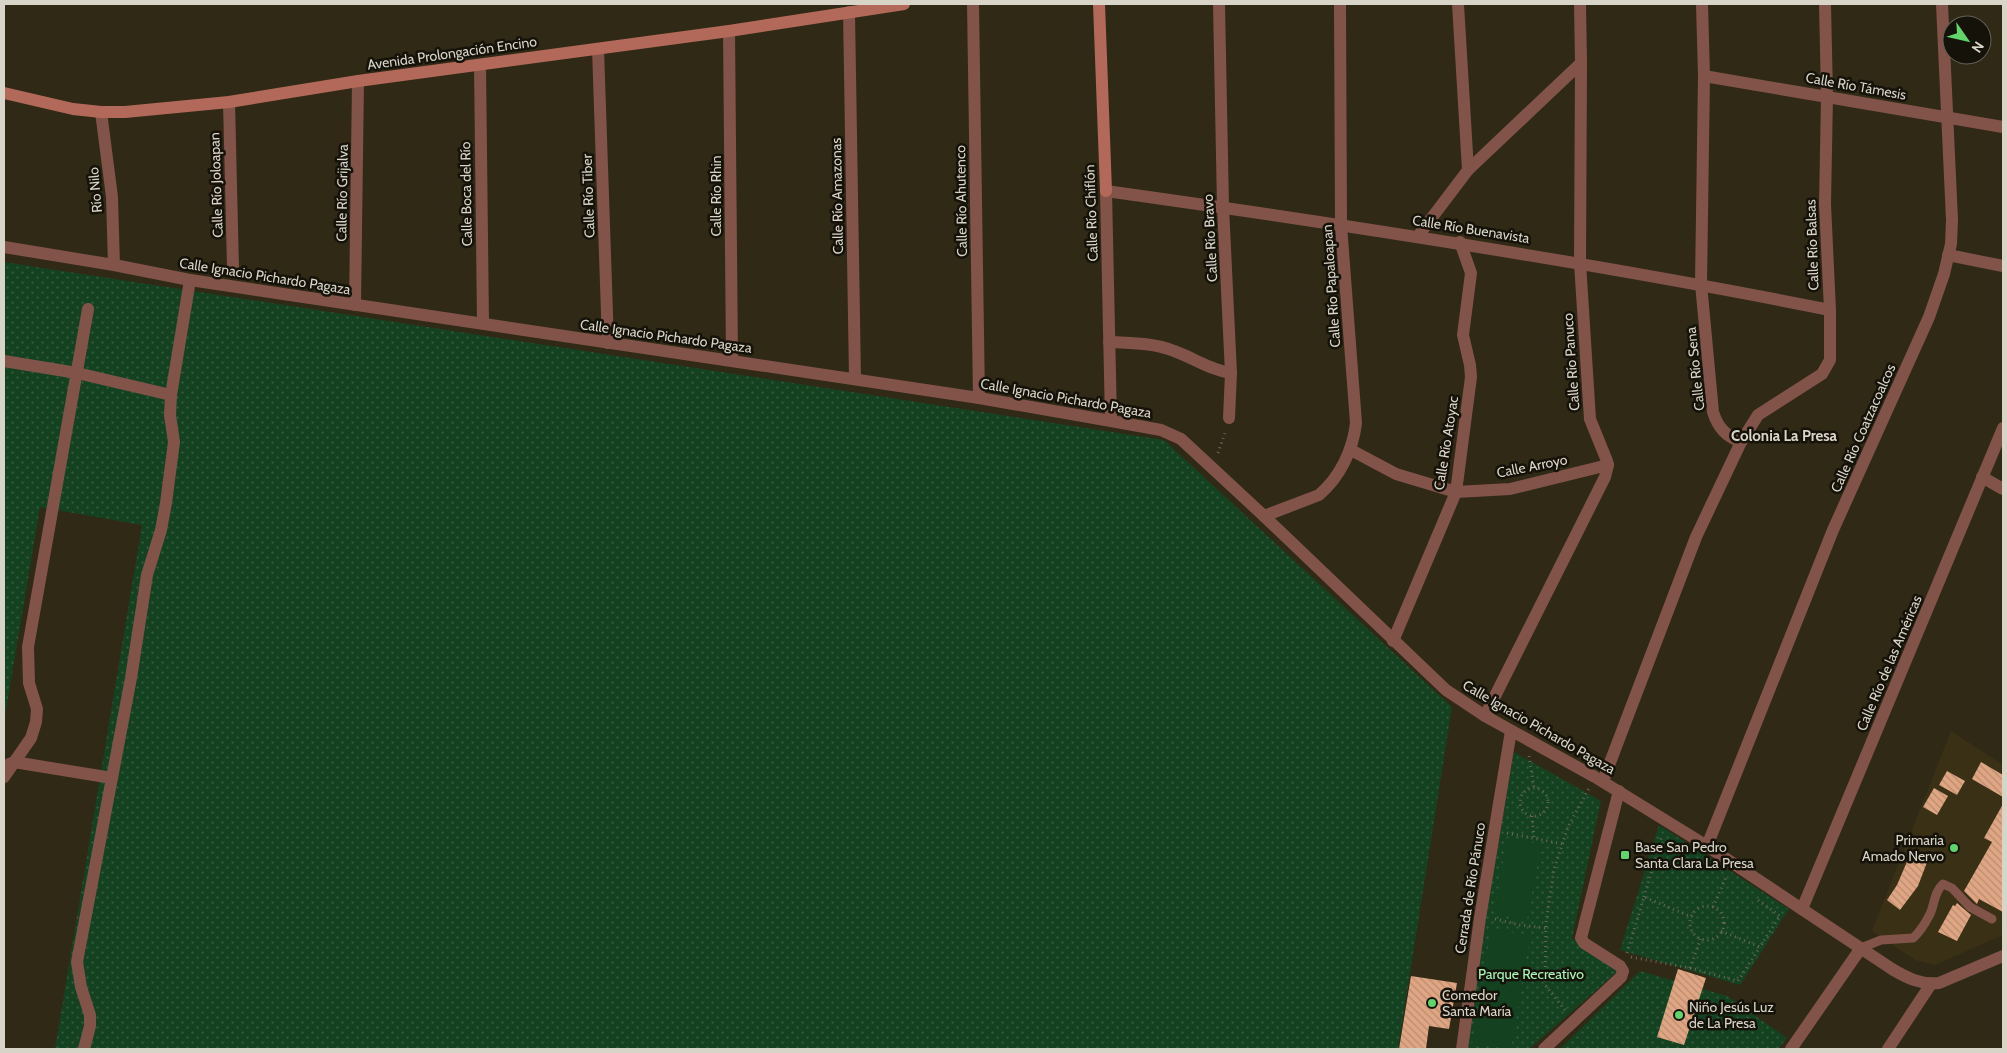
<svg xmlns="http://www.w3.org/2000/svg" width="2007" height="1053" viewBox="0 0 2007 1053" font-family="Cabin,sans-serif">
<style>
.built{fill:#393015}
.grass{fill:url(#grass-dots)}
.garden{fill:#144221}
.building{fill:url(#building-back-hatch)}
.lines{fill:none;stroke-linecap:round;stroke-linejoin:round}
.path{stroke:#6d6757;stroke-width:3;stroke-dasharray:1 4;stroke-linecap:butt}
.service{stroke:#825349;stroke-width:9}
.minor{stroke:#825349;stroke-width:12}
.tertiary{stroke:#825349;stroke-width:12}
.secondary{stroke:#b3695a;stroke-width:12}
.poi-dot{fill:#61d46a;stroke:#15120a;stroke-width:2}
.labels{text-anchor:middle;stroke-width:5;stroke-linejoin:round;paint-order:stroke}
.street-label{font-size:14px;fill:#d8d4c8;stroke:#15120a}
.poi-label{font-size:14px;fill:#d8d4c8;stroke:#15120a;text-anchor:start}
.park-label{font-size:14px;fill:#a8f5b6;stroke:#15120a}
.neighbourhood-label{font-size:15px;font-weight:bold;fill:#d8d4c8;stroke:#15120a}
</style>
<defs>
<pattern id="grass-dots" width="8" height="8" patternUnits="userSpaceOnUse" patternTransform="scale(1.25)"><rect width="8" height="8" fill="#144221"/><path d="M2 2h.1M6 6h.1" fill="none" stroke="#355c40" stroke-width="1.8" stroke-linecap="round"/></pattern>
<pattern id="building-back-hatch" width="6" height="6" patternUnits="userSpaceOnUse" patternTransform="scale(1.25)"><rect width="6" height="6" fill="#e0a683"/><path d="M-1 5l2 2M0 0l6 6M5-1l2 2" fill="none" stroke="#b88c71"/></pattern>
</defs>
<rect width="100%" height="100%" fill="#302916"/>
<polygon class="built" points="1951,731 2003,765 2003,935 1935,965 1915,960 1872,931"/>
<g class="grass">
<polygon points="4,262 1164,440 1452,707 1398,1049 55,1049 142,525 40,507 4,722"/>
<polygon points="1514,752 1601,801 1572,938 1619,970 1529,1049 1463,1049"/>
<polygon points="1659,825 1789,909 1740,985 1620,950"/>
<polygon points="1640,971 1727,996 1787,1038 1778,1049 1560,1049"/>
</g>
<g class="garden">
<polygon points="1507,838 1541,844 1527,920 1494,914"/>
<polygon points="1491,929 1530,935 1511,1049 1472,1044"/>
</g>
<g class="building">
<polygon points="1981,762 2003,775 2003,797 1972,779"/>
<polygon points="1947,771 1965,781 1957,795 1939,785"/>
<polygon points="1934,788 1948,796 1937,815 1923,807"/>
<polygon points="2003,804 2003,912 1979,899 1977,904 1964,891 1992,842 1984,838"/>
<polygon points="1912,850 1929,857 1918,886 1900,910 1887,900 1897,885"/>
<polygon points="1957,903 1971,915 1957,941 1938,932 1953,905 1955,906"/>
<polygon points="1678,969 1706,978 1684,1045 1657,1037"/>
<polygon points="1411,976 1457,983 1449,1029 1429,1026 1426,1049 1399,1049"/>
</g>
<g class="lines">
<g class="path">
<polyline points="1218,453 1226,430"/>
<polyline points="1529,756 1534,787"/>
<circle cx="1534" cy="802" r="14"/>
<polyline points="1532,816 1534,837"/>
<polyline points="1507,833 1563,844"/>
<polyline points="1644,897 1662,835"/>
<circle cx="1707" cy="923" r="17"/>
<polyline points="1713,907 1727,875"/>
<polyline points="1495,919 1520,925 1546,928"/>
<polyline points="1721,931 1760,947 1780,916 1755,898"/>
<polyline points="1627,953 1644,897 1692,917"/>
<polyline points="1631,957 1690,968 1701,938"/>
<polyline points="1690,968 1738,981 1760,947"/>
<polyline points="1565,1010 1545,985 1546,923 1554,869 1568,827 1589,788"/>
</g>
<path class="service" d="M1861,948l20,-8 32,-2c7,-6 13,-16 17,-24 5,-11 4,-22 13,-30l9,4 18,19 22,12"/>
<g class="minor">
<polyline points="973,4 979,398"/>
<polyline points="1219,4 1223,207 1231,373 1229,418"/>
<polyline points="1458,4 1468,170"/>
<path d="M1702,4l2,72 -3,208 12,128c5,16 13,24 28,30"/>
<polyline points="849,12 855,379"/>
<polyline points="729,31 732,360"/>
<polyline points="598,49 608,343"/>
<polyline points="480,65 483,323"/>
<polyline points="1704,76 2003,127"/>
<polyline points="229,102 233,268"/>
<polyline points="101,112 112,197 114,265"/>
<path d="M1106,191c243,34 484,71 724,119"/>
<polyline points="1418,236 1468,170 1581,63"/>
<polyline points="4,247 114,265 190,280 979,398 1111,421"/>
<polyline points="1948,255 2003,266"/>
<polyline points="355,305 358,81"/>
<path d="M1109,342c22,1 45,1 65,9 20,7 36,19 57,22"/>
<polyline points="4,361 77,373 171,395"/>
<polyline points="1351,450 1396,474 1456,492 1510,489 1608,465"/>
<polyline points="1982,477 2003,489"/>
<path d="M1264,516l55,-21c21,-18 34,-45 37,-72l-15,-198 -1,-221"/>
<polyline points="1393,641 1456,492 1471,377 1470,365 1463,335 1471,273 1460,242"/>
<polyline points="1485,716 1605,477 1608,465 1607,461 1590,419 1580,263 1581,63 1580,4"/>
<polyline points="9,764 14,762 112,778"/>
<polyline points="4,777 31,738 36,722 37,709 29,683 28,647 88,309"/>
<polyline points="1603,781 1696,537 1741,442 1758,415 1822,374 1830,360 1830,310 1825,204 1827,96 1825,4"/>
<polyline points="1707,846 1833,530 1929,317 1944,274 1951,244 1952,220 1942,4"/>
<polyline points="1802,909 2003,428"/>
<polyline points="84,1049 90,1026 90,1015 81,987 77,962 131,678 147,575 161,530 166,503 174,442 170,415 171,395 190,280"/>
<polyline points="1462,1049 1480,918 1511,731"/>
<polyline points="1544,1049 1621,977 1623,971 1620,966 1584,943 1581,938 1619,791"/>
<polyline points="1791,1049 1861,948"/>
<polyline points="1888,1049 1931,984"/>
</g>
<path class="tertiary" d="M1106,191l5,230 50,9 20,9 83,77 182,174 39,26 110,61 112,69 185,123c15,9 29,16 47,14l64,-27"/>
<g class="secondary">
<polyline points="1099,4 1106,191"/>
<polyline points="4,93 73,109 101,112 125,112 229,102 358,81 729,31 904,4"/>
</g>
</g>
<g class="poi-dot">
<circle cx="1954" cy="848" r="5"/>
<rect x="1620" y="850" width="10" height="10" rx="2.5"/>
<circle cx="1432" cy="1003" r="5"/>
<circle cx="1679" cy="1015" r="5"/>
</g>
<g class="labels">
<g class="street-label">
<text transform="translate(452 53) rotate(-8)" y="5">Avenida Prolongación Encino</text>
<text transform="translate(1856 86) rotate(10)" y="5">Calle Río Támesis</text>
<text transform="translate(216 185) rotate(-92)" y="5">Calle Río Joloapan</text>
<text transform="translate(95 190) rotate(-95)" y="5">Río Nilo</text>
<text transform="translate(342 193) rotate(-89)" y="5">Calle Río Grijalva</text>
<text transform="translate(466 194) rotate(-91)" y="5">Calle Boca del Río</text>
<text transform="translate(588 196) rotate(-92)" y="5">Calle Río Tiber</text>
<text transform="translate(716 196) rotate(-90)" y="5">Calle Río Rhin</text>
<text transform="translate(837 196) rotate(-91)" y="5">Calle Río Amazonas</text>
<text transform="translate(961 201) rotate(-91)" y="5">Calle Río Ahutenco</text>
<text transform="translate(1091 213) rotate(-92)" y="5">Calle Río Chiflón</text>
<text transform="translate(1471 229) rotate(9)" y="5">Calle Río Buenavista</text>
<text transform="translate(1210 238) rotate(-93)" y="5">Calle Río Bravo</text>
<text transform="translate(1812 245) rotate(-92)" y="5">Calle Río Balsas</text>
<text transform="translate(265 276) rotate(9)" y="5">Calle Ignacio Pichardo Pagaza</text>
<text transform="translate(1331 286) rotate(-94)" y="5">Calle Río Papaloapan</text>
<text transform="translate(666 336) rotate(8)" y="5">Calle Ignacio Pichardo Pagaza</text>
<text transform="translate(1571 362) rotate(-94)" y="5">Calle Río Panuco</text>
<text transform="translate(1695 369) rotate(-96)" y="5">Calle Río Sena</text>
<text transform="translate(1066 398) rotate(10)" y="5">Calle Ignacio Pichardo Pagaza</text>
<text transform="translate(1863 428) rotate(-66)" y="5">Calle Río Coatzacoalcos</text>
<text transform="translate(1446 443) rotate(-81)" y="5">Calle Río Atoyac</text>
<text transform="translate(1532 466) rotate(-11)" y="5">Calle Arroyo</text>
<text transform="translate(1889 663) rotate(-67)" y="5">Calle Río de las Américas</text>
<text transform="translate(1539 727) rotate(30)" y="5">Calle Ignacio Pichardo Pagaza</text>
<text transform="translate(1470 888) rotate(-81)" y="5">Cerrada de Río Pánuco</text>
</g>
<g class="poi-label">
<text x="1944" y="845" text-anchor="end">Primaria<tspan x="1944" dy="16">Amado Nervo</tspan></text>
<text x="1635" y="852">Base San Pedro<tspan x="1635" dy="16">Santa Clara La Presa</tspan></text>
<text x="1442" y="1000">Comedor<tspan x="1442" dy="16">Santa María</tspan></text>
<text x="1689" y="1012">Niño Jesús Luz<tspan x="1689" dy="16">de La Presa</tspan></text>
</g>
<g class="park-label">
<text x="1531" y="979">Parque Recreativo</text>
</g>
<g class="neighbourhood-label">
<text x="1784" y="441">Colonia La Presa</text>
</g>
</g>
<rect width="2007" height="1053" fill="none" stroke="#d8d4c8" stroke-width="10"/>
<g transform="translate(1967 40) rotate(124)"><circle r="24" fill="#15120a" stroke="#636056"/>
<path d="M0-4L9 19L0 12L-9 19Z" fill="#61d46a"/>
<text y="-8" font-size="14" font-weight="bold" text-anchor="middle" fill="#d8d4c8">N</text>
</g>
</svg>
